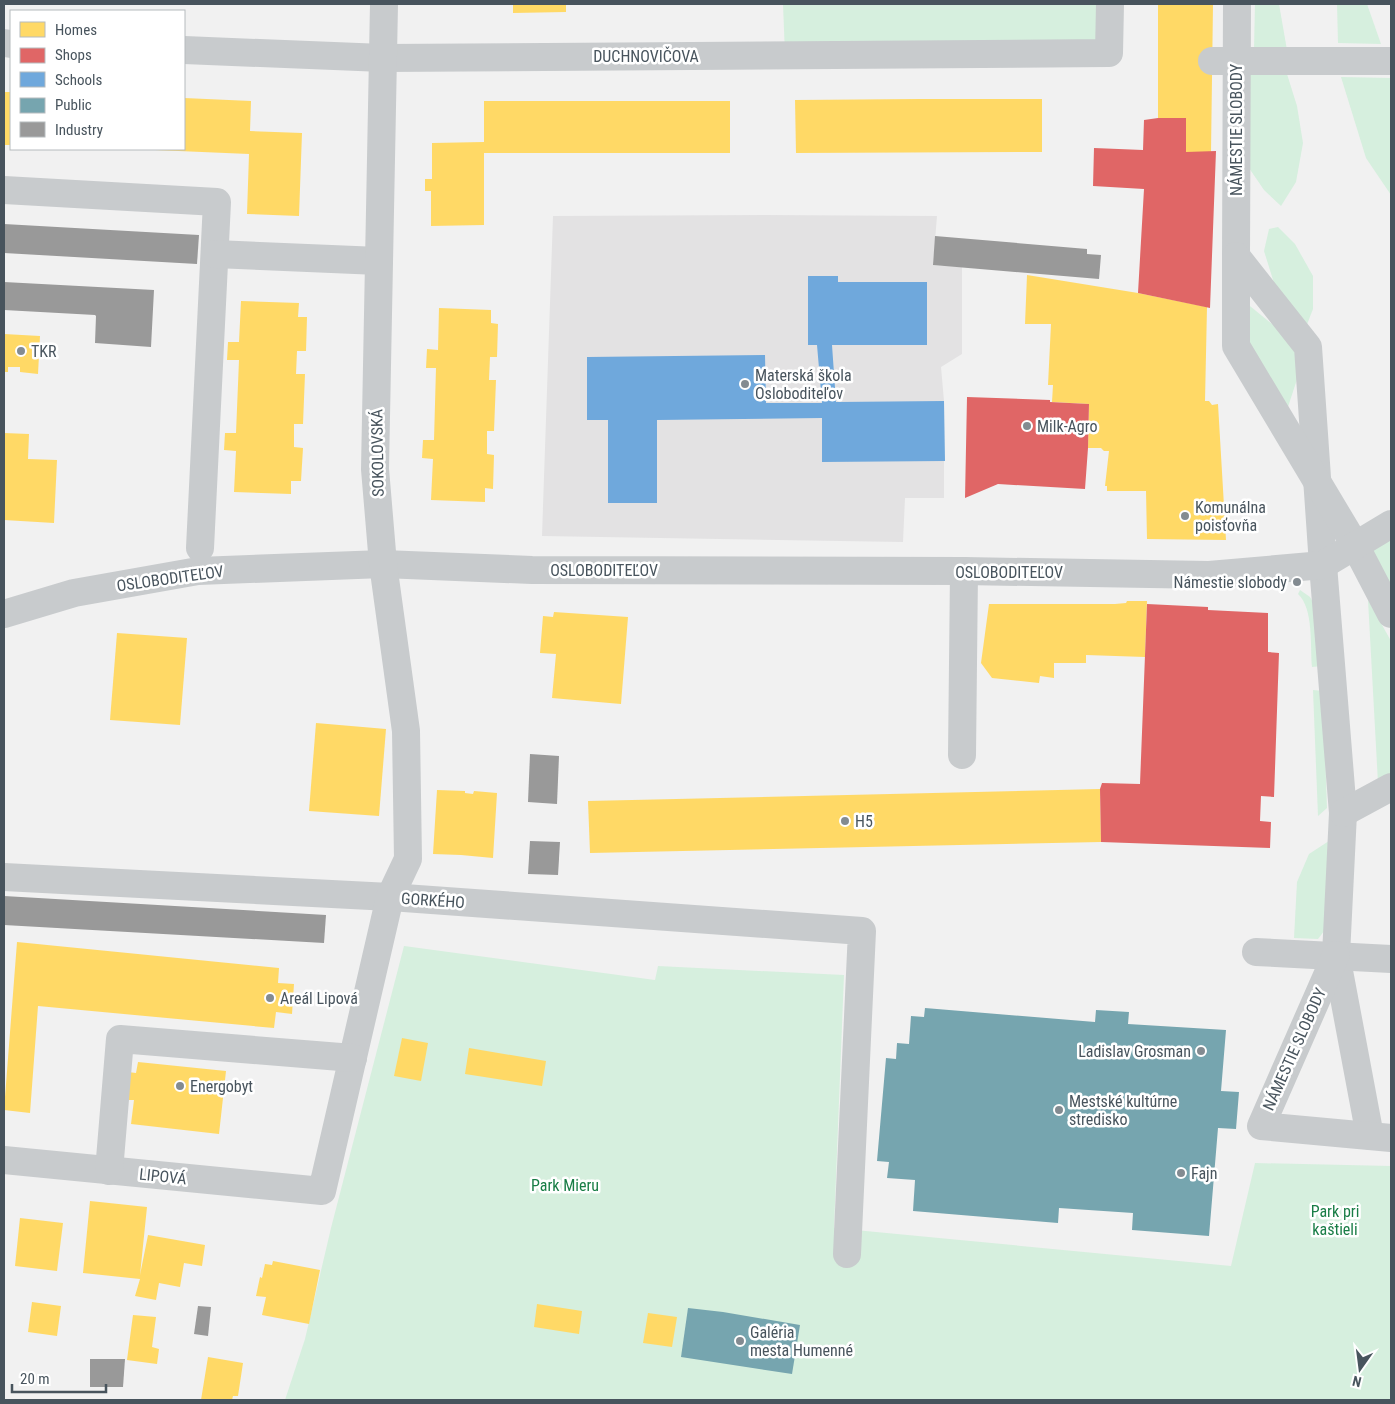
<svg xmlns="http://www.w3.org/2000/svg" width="1395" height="1404" viewBox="0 0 1395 1404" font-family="'Roboto Condensed',sans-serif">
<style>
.education{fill:#e3e2e3}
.green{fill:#d6efde}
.homes{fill:#ffd966}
.shops{fill:#e06666}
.schools{fill:#6fa8dc}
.public{fill:#76a5af}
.industry{fill:#999}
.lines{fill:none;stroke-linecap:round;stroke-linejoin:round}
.minor{stroke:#c8cbcd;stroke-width:28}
.poi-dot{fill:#838b91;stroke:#fff;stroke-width:2}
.labels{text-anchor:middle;stroke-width:5;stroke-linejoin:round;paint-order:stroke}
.street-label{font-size:16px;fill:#48545d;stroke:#fff}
.poi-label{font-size:16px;fill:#48545d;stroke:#fff;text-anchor:start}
.park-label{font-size:16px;fill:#197d46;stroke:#fff}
</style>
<rect width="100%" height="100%" fill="#f1f1f1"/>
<polygon class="education" points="765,215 937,216 933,265 962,267 962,354 941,367 944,401 944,498 905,498 903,542 542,536 553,216"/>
<g class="green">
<polygon points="783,4 1110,4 1109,53 785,55"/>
<polygon points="1255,4 1279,4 1287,50 1254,49"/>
<polygon points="1337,4 1367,4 1381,44 1338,43"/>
<polygon points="1250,73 1287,74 1297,106 1303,143 1296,182 1281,206 1264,190 1249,168"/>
<polygon points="1341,77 1391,78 1391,195 1366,158"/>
<polygon points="1278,227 1295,244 1313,276 1313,309 1306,327 1274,283 1264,251 1269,229"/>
<polygon points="1245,302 1277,328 1303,361 1287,410 1244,343"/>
<polygon points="1391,536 1391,594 1368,549"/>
<path d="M1300,590l10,7 10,18 2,51 -10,1c-2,-21 2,-58 -14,-73z"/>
<polygon points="1368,600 1391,641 1391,724 1390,729 1391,734 1391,775 1378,783"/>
<polygon points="1313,690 1323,691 1327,808 1318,816"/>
<polygon points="1332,839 1331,922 1318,939 1294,938 1297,882 1309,854"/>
<polygon points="404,946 655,980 658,966 844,975 834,1228 1231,1266 1255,1163 1391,1166 1391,1400 285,1400 305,1339 331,1228"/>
</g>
<g class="homes">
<polygon points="513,4 566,4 566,12 513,13"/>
<polygon points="1158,4 1213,4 1211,152 1186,152 1186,118 1158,118"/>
<rect x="4" y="92" width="7" height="53"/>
<polygon points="184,98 251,101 250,131 302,133 299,216 247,214 249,154 155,150 155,149 184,149"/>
<polygon points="919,99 1042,99 1042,152 796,153 795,100"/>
<polygon points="484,101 730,101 730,153 484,153 484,225 431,226 431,191 425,191 425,179 432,179 432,143 484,142"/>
<polygon points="1027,275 1138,293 1207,307 1205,401 1209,401 1212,405 1218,404 1226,540 1147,539 1146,491 1107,491 1107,486 1105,486 1109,451 1104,451 1101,448 1088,448 1089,404 1052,402 1053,385 1048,385 1051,324 1025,324"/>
<polygon points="241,301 299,303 298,317 307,317 306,351 297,351 296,374 305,374 303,424 294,424 294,447 303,448 301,481 291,481 291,494 234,492 236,451 224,450 225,433 236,433 239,360 227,360 228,342 239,342"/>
<polygon points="439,308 491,310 491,323 498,324 497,357 490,357 489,380 496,380 494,431 487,431 487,454 494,455 493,489 485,488 485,502 431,500 433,459 422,458 423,440 434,440 436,368 426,368 427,349 438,350"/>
<polygon points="4,334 40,336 38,374 20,372 20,367 8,367 8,372 4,372"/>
<polygon points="4,433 29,434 28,459 57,460 54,523 4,520"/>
<polygon points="1127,601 1147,601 1145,657 1086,655 1086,663 1054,663 1054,678 1040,676 1039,683 992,678 981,663 989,604 1115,604 1126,603"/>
<polygon points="554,612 628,617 621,704 552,698 556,654 540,653 543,616 553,617"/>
<polygon points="117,633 187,638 180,725 110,720"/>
<polygon points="316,723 386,729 379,816 309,811"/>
<polygon points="1100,789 1101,842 590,853 588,801"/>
<polygon points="437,790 465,791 465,793 473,794 474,791 497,793 493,858 461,855 433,854"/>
<polygon points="17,942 279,968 278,983 294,984 292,1014 276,1012 274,1028 38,1006 30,1113 4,1110"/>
<polygon points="402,1038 428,1043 421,1081 394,1076"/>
<polygon points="469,1048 546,1061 542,1086 465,1074"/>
<polygon points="138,1062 226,1071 219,1134 131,1124 134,1100 125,1100 128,1072 136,1073"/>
<polygon points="90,1201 147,1207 140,1275 148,1235 205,1245 202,1266 184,1263 180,1287 159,1283 156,1300 135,1296 140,1279 83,1273"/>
<polygon points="20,1218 63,1223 57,1271 15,1266"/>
<polygon points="273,1261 320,1270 309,1324 262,1315 266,1297 256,1296 260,1277 262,1278 265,1264 272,1265"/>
<polygon points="32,1302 61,1306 57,1336 28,1332"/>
<polygon points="537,1304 582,1311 579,1334 534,1327"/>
<polygon points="648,1313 677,1317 672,1347 643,1343"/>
<polygon points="133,1315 156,1317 152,1347 159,1349 157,1364 127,1360"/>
<polygon points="208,1357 243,1363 238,1396 233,1396 232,1400 201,1400"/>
</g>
<g class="shops">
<polygon points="1158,118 1186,118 1186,152 1216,151 1210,308 1138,293 1144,189 1093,186 1094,148 1143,150 1144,120"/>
<polygon points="967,397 1050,400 1050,402 1089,404 1088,448 1085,489 998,484 965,498"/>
<polygon points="1147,604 1208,607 1208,610 1268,613 1268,652 1279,653 1274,797 1261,796 1260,821 1271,822 1270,848 1101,842 1100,789 1102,783 1140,784"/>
</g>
<polygon class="schools" points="808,276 838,276 838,282 927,282 927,345 832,345 836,402 944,401 945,461 822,462 822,418 657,420 657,503 608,503 608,420 587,420 587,357 765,355 766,403 822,403 817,345 808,345"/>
<g class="public">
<polygon points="925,1008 1095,1022 1096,1010 1129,1012 1128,1024 1226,1030 1221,1091 1239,1092 1236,1129 1218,1128 1209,1236 1132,1230 1133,1213 1059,1208 1058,1223 913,1211 915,1180 887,1178 889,1162 877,1161 886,1058 896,1059 897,1043 909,1044 911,1016 924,1017"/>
<polygon points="688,1308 723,1312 800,1325 792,1374 681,1357"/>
</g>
<g class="industry">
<polygon points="4,224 199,235 197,264 4,253"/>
<polygon points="935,236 1087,249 1087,254 1101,255 1099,279 933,265"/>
<polygon points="4,282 154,290 151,347 95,343 96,316 95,315 4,310"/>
<polygon points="530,754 559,756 557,804 528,802"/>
<polygon points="530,841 560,842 558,875 528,874"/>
<polygon points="4,896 326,915 324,943 4,925"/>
<polygon points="198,1306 211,1307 208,1336 194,1334"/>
<polygon points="90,1359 125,1359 123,1387 90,1387"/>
</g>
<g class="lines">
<g class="minor">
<polyline points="1237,4 1236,256 1308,347 1323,565 1343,813 1336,955 1370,1136"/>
<polyline points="4,43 11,44"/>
<polyline points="184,50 383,58 1109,53 1110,4"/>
<polyline points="1212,61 1391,61"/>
<polyline points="4,190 217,202 200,548"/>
<polyline points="215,254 379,261"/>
<polyline points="1236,256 1236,346 1355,545 1391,614"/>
<polyline points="4,614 74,593 198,571 383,564 532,570 964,571 1209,575 1323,565 1391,524"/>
<polyline points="962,755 964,571"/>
<polyline points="1343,813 1391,787"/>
<polyline points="4,877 390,897 862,931 847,1254"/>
<polyline points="1256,952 1391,959"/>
<polyline points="1336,955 1261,1126 1391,1138"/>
<polyline points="4,1160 322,1191 390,897 408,859 406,731 383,564 375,469 384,4"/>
<polyline points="109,1171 120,1039 353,1058"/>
</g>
</g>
<g class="poi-dot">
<circle cx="21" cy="351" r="5"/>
<circle cx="745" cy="384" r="5"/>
<circle cx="1027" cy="426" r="5"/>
<circle cx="1185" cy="516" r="5"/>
<circle cx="1297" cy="582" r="5"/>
<circle cx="845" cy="821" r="5"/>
<circle cx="270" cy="998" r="5"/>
<circle cx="1201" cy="1051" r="5"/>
<circle cx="180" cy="1086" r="5"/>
<circle cx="1059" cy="1110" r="5"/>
<circle cx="1181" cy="1173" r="5"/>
<circle cx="740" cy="1341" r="5"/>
</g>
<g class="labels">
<g class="street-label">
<text x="646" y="62">DUCHNOVIČOVA</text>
<text transform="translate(1236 130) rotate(-90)" y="6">NÁMESTIE SLOBODY</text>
<text transform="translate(377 453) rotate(-91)" y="6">SOKOLOVSKÁ</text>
<text x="604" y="576">OSLOBODITEĽOV</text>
<text x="1009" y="578">OSLOBODITEĽOV</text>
<text transform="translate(170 578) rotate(-8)" y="6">OSLOBODITEĽOV</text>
<text transform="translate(433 900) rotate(4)" y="6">GORKÉHO</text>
<text transform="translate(1294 1049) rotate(-66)" y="6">NÁMESTIE SLOBODY</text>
<text transform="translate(163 1176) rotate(6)" y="6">LIPOVÁ</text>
</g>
<g class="poi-label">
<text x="31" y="357">TKR</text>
<text x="755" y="381">Materská škola<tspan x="755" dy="18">Osloboditeľov</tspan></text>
<text x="1037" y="432">Milk-Agro</text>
<text x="1195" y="513">Komunálna<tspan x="1195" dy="18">poisťovňa</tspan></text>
<text x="1287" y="588" text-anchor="end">Námestie slobody</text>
<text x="855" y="827">H5</text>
<text x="280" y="1004">Areál Lipová</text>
<text x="1191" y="1057" text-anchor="end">Ladislav Grosman</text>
<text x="190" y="1092">Energobyt</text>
<text x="1069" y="1107">Mestské kultúrne<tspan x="1069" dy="18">stredisko</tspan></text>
<text x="1191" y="1179">Fajn</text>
<text x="750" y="1338">Galéria<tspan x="750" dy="18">mesta Humenné</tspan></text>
</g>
<g class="park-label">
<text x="565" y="1191">Park Mieru</text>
<text x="1335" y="1217">Park pri<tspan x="1335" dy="18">kaštieli</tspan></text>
</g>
</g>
<rect width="1395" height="1404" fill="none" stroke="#48545d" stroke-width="10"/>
<rect x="10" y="10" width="175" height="140" fill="#ffffff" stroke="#b6bbbe"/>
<rect x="20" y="22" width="25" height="15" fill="#ffd966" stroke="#b6bbbe"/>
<text x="55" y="35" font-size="15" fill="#48545d">Homes</text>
<rect x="20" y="48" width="25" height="15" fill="#e06666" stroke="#b6bbbe"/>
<text x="55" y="60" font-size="15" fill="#48545d">Shops</text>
<rect x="20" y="72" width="25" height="15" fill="#6fa8dc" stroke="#b6bbbe"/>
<text x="55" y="85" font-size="15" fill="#48545d">Schools</text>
<rect x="20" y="98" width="25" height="15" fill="#76a5af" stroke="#b6bbbe"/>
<text x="55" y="110" font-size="15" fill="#48545d">Public</text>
<rect x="20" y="122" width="25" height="15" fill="#999999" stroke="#b6bbbe"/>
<text x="55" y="135" font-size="15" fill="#48545d">Industry</text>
<g transform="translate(1360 1369) rotate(194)" stroke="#ffffff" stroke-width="4" paint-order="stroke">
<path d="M0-4L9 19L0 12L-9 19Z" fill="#48545d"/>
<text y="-8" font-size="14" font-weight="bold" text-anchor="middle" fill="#48545d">N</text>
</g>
<path d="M12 1384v8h94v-8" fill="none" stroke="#48545d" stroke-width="2.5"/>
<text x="20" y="1384" font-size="15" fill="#48545d" stroke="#ffffff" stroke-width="4" paint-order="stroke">20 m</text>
</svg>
